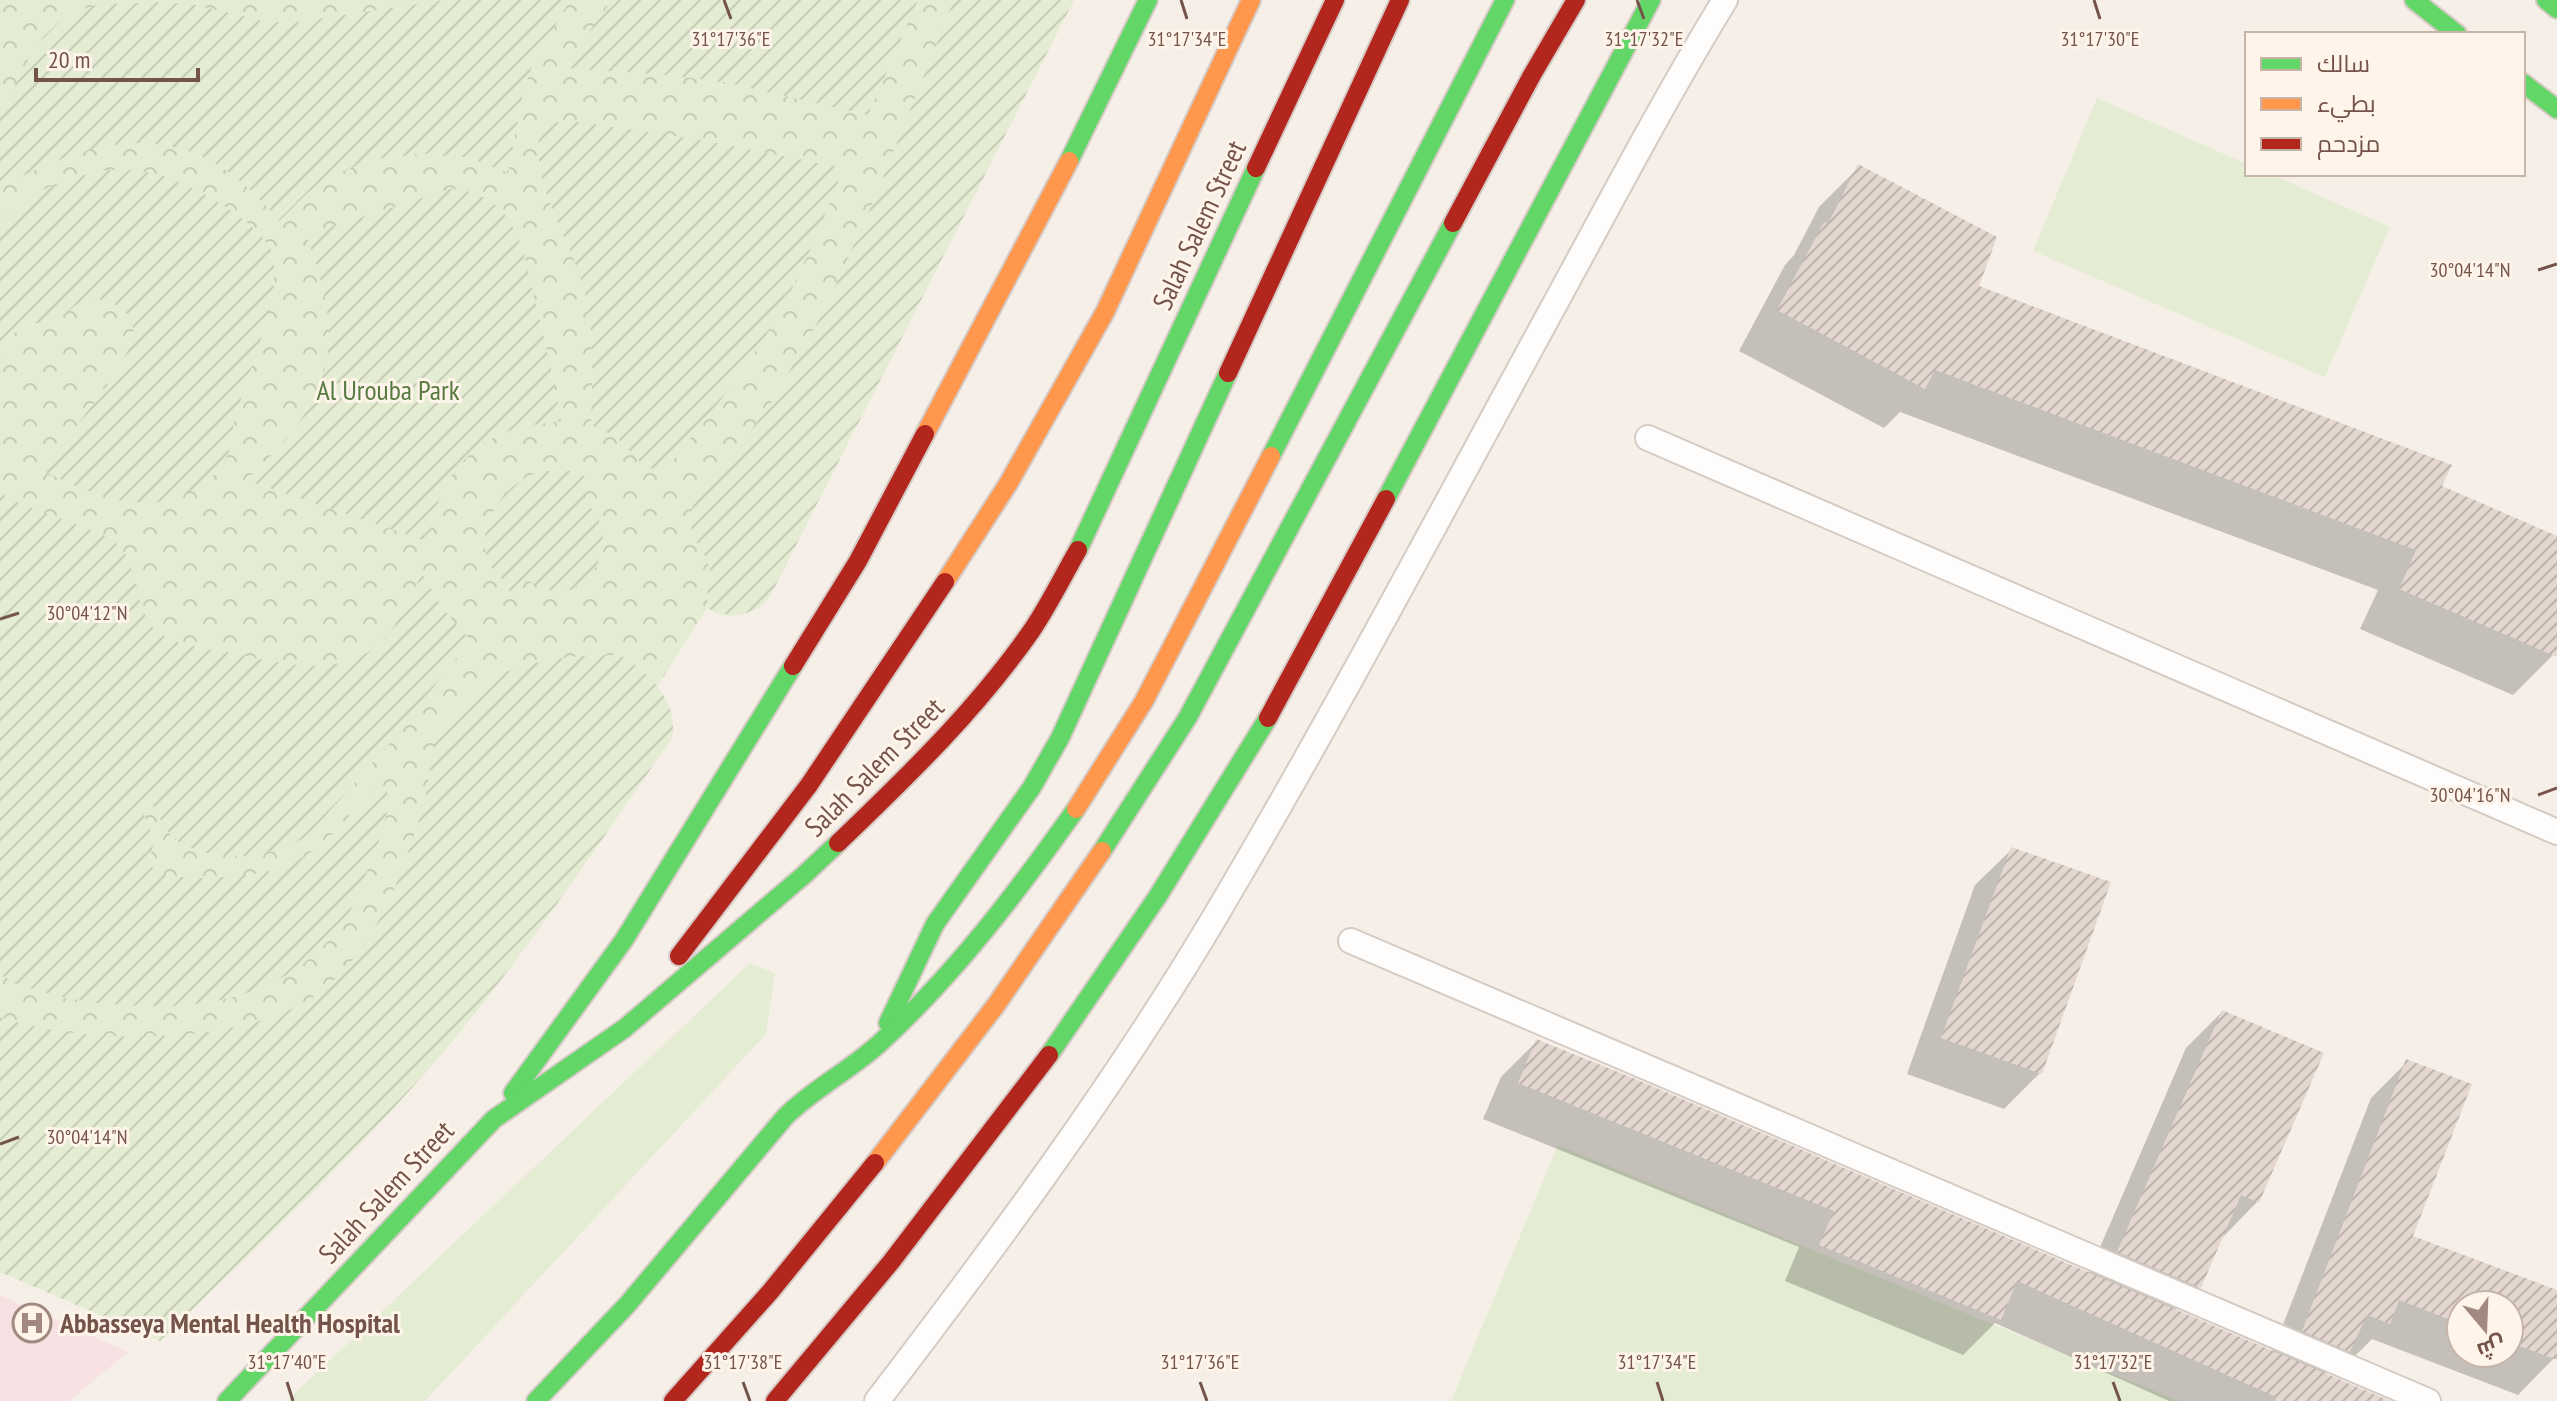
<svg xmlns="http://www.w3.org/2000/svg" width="2557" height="1401" viewBox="0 0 2557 1401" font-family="'PT Sans Narrow',Cairo,sans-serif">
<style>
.medical{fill:#f8e1e2}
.grass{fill:#e4ecd3}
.forest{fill:url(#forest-crowns)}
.garden{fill:url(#garden-furrows)}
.shadow{fill:#0003;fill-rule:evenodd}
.building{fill:url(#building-hatch)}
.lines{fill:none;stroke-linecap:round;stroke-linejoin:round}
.lane-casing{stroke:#d4cbc5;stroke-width:28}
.fast-casing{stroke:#d5cac5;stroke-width:22}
.slow-casing{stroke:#d5cac5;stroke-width:22}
.jam-casing{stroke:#d5cac5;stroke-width:22}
.lane{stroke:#fefdfc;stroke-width:24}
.fast{stroke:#63d668;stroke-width:18}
.slow{stroke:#ff974d;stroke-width:18}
.jam{stroke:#b3261e;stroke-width:18}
.ticks{fill:none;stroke:#745449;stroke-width:3}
.labels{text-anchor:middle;stroke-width:6;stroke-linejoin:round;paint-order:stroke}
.street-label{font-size:28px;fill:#745449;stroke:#fff4e9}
.park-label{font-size:28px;fill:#577a41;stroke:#fff4e9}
.poi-label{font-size:28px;font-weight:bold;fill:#745449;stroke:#fff4e9;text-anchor:start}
.ticks-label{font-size:20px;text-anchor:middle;fill:#745449;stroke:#fff4e9;stroke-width:6;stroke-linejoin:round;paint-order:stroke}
</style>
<defs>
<pattern id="forest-crowns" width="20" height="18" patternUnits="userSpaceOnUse" patternTransform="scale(2)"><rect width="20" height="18" fill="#e4ecd3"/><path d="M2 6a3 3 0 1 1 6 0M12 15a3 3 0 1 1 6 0" fill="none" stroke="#c7ccb7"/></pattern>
<pattern id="garden-furrows" width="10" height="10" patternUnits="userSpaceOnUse" patternTransform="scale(2)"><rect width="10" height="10" fill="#e4ecd3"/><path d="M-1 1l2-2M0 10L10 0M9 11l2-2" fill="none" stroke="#c7ccb7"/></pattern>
<pattern id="building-hatch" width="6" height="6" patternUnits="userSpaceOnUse" patternTransform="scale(2)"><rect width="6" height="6" fill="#e3d7d0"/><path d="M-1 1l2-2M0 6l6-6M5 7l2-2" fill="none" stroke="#bdb1ab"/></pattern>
</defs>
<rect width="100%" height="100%" fill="#f6efe8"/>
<polygon class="medical" points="0,1295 128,1352 69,1401 0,1401"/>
<g class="grass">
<polygon points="2097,98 2247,164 2247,174 2270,174 2390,227 2325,377 2033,251"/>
<polygon points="750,963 775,973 766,1034 425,1401 287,1401"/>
<polygon points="1558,1145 2179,1401 1451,1401"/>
</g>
<path class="forest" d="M0,0h1074l-305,598c-15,18 -44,24 -62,10l-50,79c12,16 19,30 15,51 -69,99 -136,201 -213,295 -90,110 -197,208 -299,308l-160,-69z"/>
<g class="garden">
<path d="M444,0h126l-37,63 -10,30 -15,80c-13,-5 -27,-12 -41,-15 -55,-11 -111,0 -156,32 -11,9 -21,21 -32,31 -84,-104 -171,-92 -279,-33v-72l30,-60 13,-19 16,-15 20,-12 21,-6 66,-2 30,3 66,16 29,2z"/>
<polygon points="612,0 918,0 868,115 728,83 670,75 563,68"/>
<path d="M954,0h120l-305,598c-16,19 -33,17 -55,15 -14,-13 -2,-25 -4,-41 -4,-28 -25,-30 -18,-65l76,-99 56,-97 51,-113z"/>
<path d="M580,122l121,18 143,28c-18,43 -35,88 -57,130 -31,61 -75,113 -117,166 -26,16 -33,-10 -51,-24 -8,-7 -19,-11 -28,-15 1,-43 4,-85 -5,-128 -12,-57 -61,-114 -44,-174z"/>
<path d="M108,170c16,0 32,0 48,4 31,8 110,49 117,82 7,39 -13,83 -24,119 -6,17 -12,35 -16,53 -2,12 -3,25 -9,35 -4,9 -14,16 -22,21 -52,38 -110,10 -161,-14 25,-33 80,-94 91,-130 9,-29 -29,-49 -52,-37 -10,4 -15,14 -25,17 -6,2 -12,2 -18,3 -20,3 -32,17 -37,36v-137c34,-34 62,-43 108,-52z"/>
<path d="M450,189c22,1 39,8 54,25 20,24 24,58 31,87 10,40 19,79 26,120 -17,3 -38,4 -55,11 -50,21 -70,60 -77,110l-183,-62c88,-80 102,-134 60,-245z"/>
<path d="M542,471h27l26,9 -12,17c5,9 14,16 17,26 9,23 -5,61 -31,67 -16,4 -28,-2 -42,-10l-11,15 -13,-8 3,-5c-46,-32 -10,-99 36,-111z"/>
<path d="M0,493c25,15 52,22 78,32 11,4 24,8 34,15 29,20 19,68 45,91 18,16 52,17 75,22 53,11 119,30 158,-21 13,-17 22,-39 32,-58l21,35 27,31 -81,104 -79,89c-32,27 -102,33 -136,5 -10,-8 -14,-21 -21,-32l-5,-2 -5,5c1,12 11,23 10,35 0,8 -7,15 -1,23 14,19 104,9 126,2 12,-4 23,-10 33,-17 26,-18 43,-44 65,-66h9c10,17 -7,58 -14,76 -8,18 -14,39 -25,56 -52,77 -135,93 -222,87 -41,-2 -87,-10 -124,-30z"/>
<path d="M620,655c29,18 59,46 52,83 -69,99 -136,201 -213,295 -90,110 -197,208 -299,308l-160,-69v-255c82,28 239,30 313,-20 43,-29 74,-84 91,-133 9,-26 20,-54 24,-81 6,-34 4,-50 29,-77 41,-45 106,-51 163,-51z"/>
</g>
<g class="shadow">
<polygon points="1859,167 1976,287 2557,538 2557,645 2553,655 2513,695 2360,629 2378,590 1900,412 1884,428 1739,351 1785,265 1794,255 1819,207"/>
<polygon points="2012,849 2040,1073 2004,1109 1907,1074 1975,885"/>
<path d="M2222,1012l36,189 -36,37 -23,49 -25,24 98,42 99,-255 36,-36 3,175 147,55v59l-3,7 -36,37 -146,-56 -20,20 -9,-3 -19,19 1,26h-156l-174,-78 -32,32 -178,-74 14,-34 -316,-128 18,-42 36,-36 551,234 98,-227zM2461,1305h48v48h-48z"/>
</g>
<g class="building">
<polygon points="1858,164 1997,237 1979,286 2452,465 2442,486 2557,536 2557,657 2399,589 2416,550 1935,370 1925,389 1777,310 1824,222 1828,224"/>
<polygon points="2011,847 2111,882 2042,1074 1941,1038"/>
<polygon points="2222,1010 2324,1053 2259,1203 2241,1195 2201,1288 2117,1252"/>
<polygon points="1536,1039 1633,1078 2390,1401 2275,1401 2276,1397 2017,1281 2001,1320 1819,1245 1834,1211 1518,1083"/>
<polygon points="2406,1059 2472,1084 2413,1236 2557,1290 2557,1360 2509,1342 2509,1305 2461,1305 2461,1324 2399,1300 2390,1324 2367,1315 2350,1352 2302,1331"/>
</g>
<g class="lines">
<defs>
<g id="lane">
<polyline points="1648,438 2557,832"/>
<polyline points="1351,941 2428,1401"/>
<path d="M877,1401c120,-157 238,-316 339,-486 119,-201 228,-408 340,-613 55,-101 109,-204 169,-302"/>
</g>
<g id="fast">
<polyline points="2414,0 2457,34"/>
<polyline points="2546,0 2557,9"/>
<polyline points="2523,83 2557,109"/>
<polyline points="1069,161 1148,0"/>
<polyline points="1271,456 1505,0"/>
<polyline points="1386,499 1651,0"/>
<polyline points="1078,550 1256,168"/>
<polyline points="1102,851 1188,717 1453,223"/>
<polyline points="888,1023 935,924 1032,787 1060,738 1228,373"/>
<polyline points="1049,1055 1158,896 1268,718"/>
<polyline points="513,1093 624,940 793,666"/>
<polyline points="227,1401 494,1119 625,1028 804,875 838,843"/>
<path d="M536,1401l91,-96 158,-188c29,-29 66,-47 96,-75 75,-69 137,-151 195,-233"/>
</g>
<g id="slow">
<polyline points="925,434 1069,161"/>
<polyline points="945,582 1008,484 1105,312 1251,0"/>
<polyline points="1076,809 1144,701 1271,456"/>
<polyline points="875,1163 996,1005 1102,851"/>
</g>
<g id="jam">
<polyline points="1256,168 1335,0"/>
<polyline points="1453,223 1532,75 1576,0"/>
<polyline points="1228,373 1400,0"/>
<polyline points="793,666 858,561 925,434"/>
<polyline points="1268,718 1386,499"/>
<path d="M838,843c70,-67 139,-134 194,-213 17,-25 31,-54 46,-80"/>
<polyline points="679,956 809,785 945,582"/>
<polyline points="673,1401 770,1292 875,1163"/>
<polyline points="775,1401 891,1262 1049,1055"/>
</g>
</defs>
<use href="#lane" class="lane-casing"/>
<use href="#fast" class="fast-casing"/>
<use href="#slow" class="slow-casing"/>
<use href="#jam" class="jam-casing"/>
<use href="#lane" class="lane"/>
<use href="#fast" class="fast"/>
<use href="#slow" class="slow"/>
<use href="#jam" class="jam"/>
</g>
<path class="ticks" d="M724,0l7,19M1181,0l6,19M1637,0l7,19M2094,0l6,19M2538,270l19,-6M0,619l19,-6M2538,795l19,-7M0,1144l19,-7M287,1382l6,19M743,1382l7,19M1200,1382l7,19M1657,1382l6,19M2113,1382l7,19"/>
<defs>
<symbol id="hospital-ring" viewBox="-11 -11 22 22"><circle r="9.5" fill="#fff4e9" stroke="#a28a81" stroke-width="1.5"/><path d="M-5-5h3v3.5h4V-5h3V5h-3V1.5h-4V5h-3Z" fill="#a28a81"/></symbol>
</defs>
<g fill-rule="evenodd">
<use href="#hospital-ring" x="10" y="1301" width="44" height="44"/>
</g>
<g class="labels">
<g class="street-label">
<text transform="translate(1199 225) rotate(-65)" y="10">Salah Salem Street</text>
<text transform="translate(874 767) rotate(-45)" y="10">Salah Salem Street</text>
<text transform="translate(386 1192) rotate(-47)" y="10">Salah Salem Street</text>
</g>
<g class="park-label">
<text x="388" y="400">Al Urouba Park</text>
</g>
<g class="poi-label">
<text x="60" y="1333">Abbasseya Mental Health Hospital</text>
</g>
</g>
<g class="ticks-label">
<text x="731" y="46">31°17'36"E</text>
<text x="1187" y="46">31°17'34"E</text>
<text x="1644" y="46">31°17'32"E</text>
<text x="2100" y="46">31°17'30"E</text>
<text x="2470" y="277">30°04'14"N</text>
<text x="87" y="620">30°04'12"N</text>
<text x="2470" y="802">30°04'16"N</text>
<text x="87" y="1144">30°04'14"N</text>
<text x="287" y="1369">31°17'40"E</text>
<text x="743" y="1369">31°17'38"E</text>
<text x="1200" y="1369">31°17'36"E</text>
<text x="1657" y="1369">31°17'34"E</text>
<text x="2113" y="1369">31°17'32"E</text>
</g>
<rect x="2245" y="32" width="280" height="144" fill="#fff4e9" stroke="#c7b4a9" stroke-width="2"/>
<rect x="2261" y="58" width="40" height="12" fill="#63d668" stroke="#c7b4a9" stroke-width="2"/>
<text x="2317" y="72" font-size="24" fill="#745449">سالك</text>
<rect x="2261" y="98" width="40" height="12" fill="#ff974d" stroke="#c7b4a9" stroke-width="2"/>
<text x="2317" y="112" font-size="24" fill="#745449">بطيء</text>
<rect x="2261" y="138" width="40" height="12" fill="#b3261e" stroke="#c7b4a9" stroke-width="2"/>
<text x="2317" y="152" font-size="24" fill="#745449">مزدحم</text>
<g transform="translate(2485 1329) rotate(161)"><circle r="38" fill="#fff4e9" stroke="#c7b4a9" stroke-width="2"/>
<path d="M0-6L14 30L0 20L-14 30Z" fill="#a28a81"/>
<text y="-12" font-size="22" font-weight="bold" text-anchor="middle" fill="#745449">ش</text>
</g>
<path d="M36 68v12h162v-12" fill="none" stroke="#745449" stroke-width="4"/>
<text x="48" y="68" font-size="24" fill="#745449" stroke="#fff4e9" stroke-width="6" paint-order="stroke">20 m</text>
</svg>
